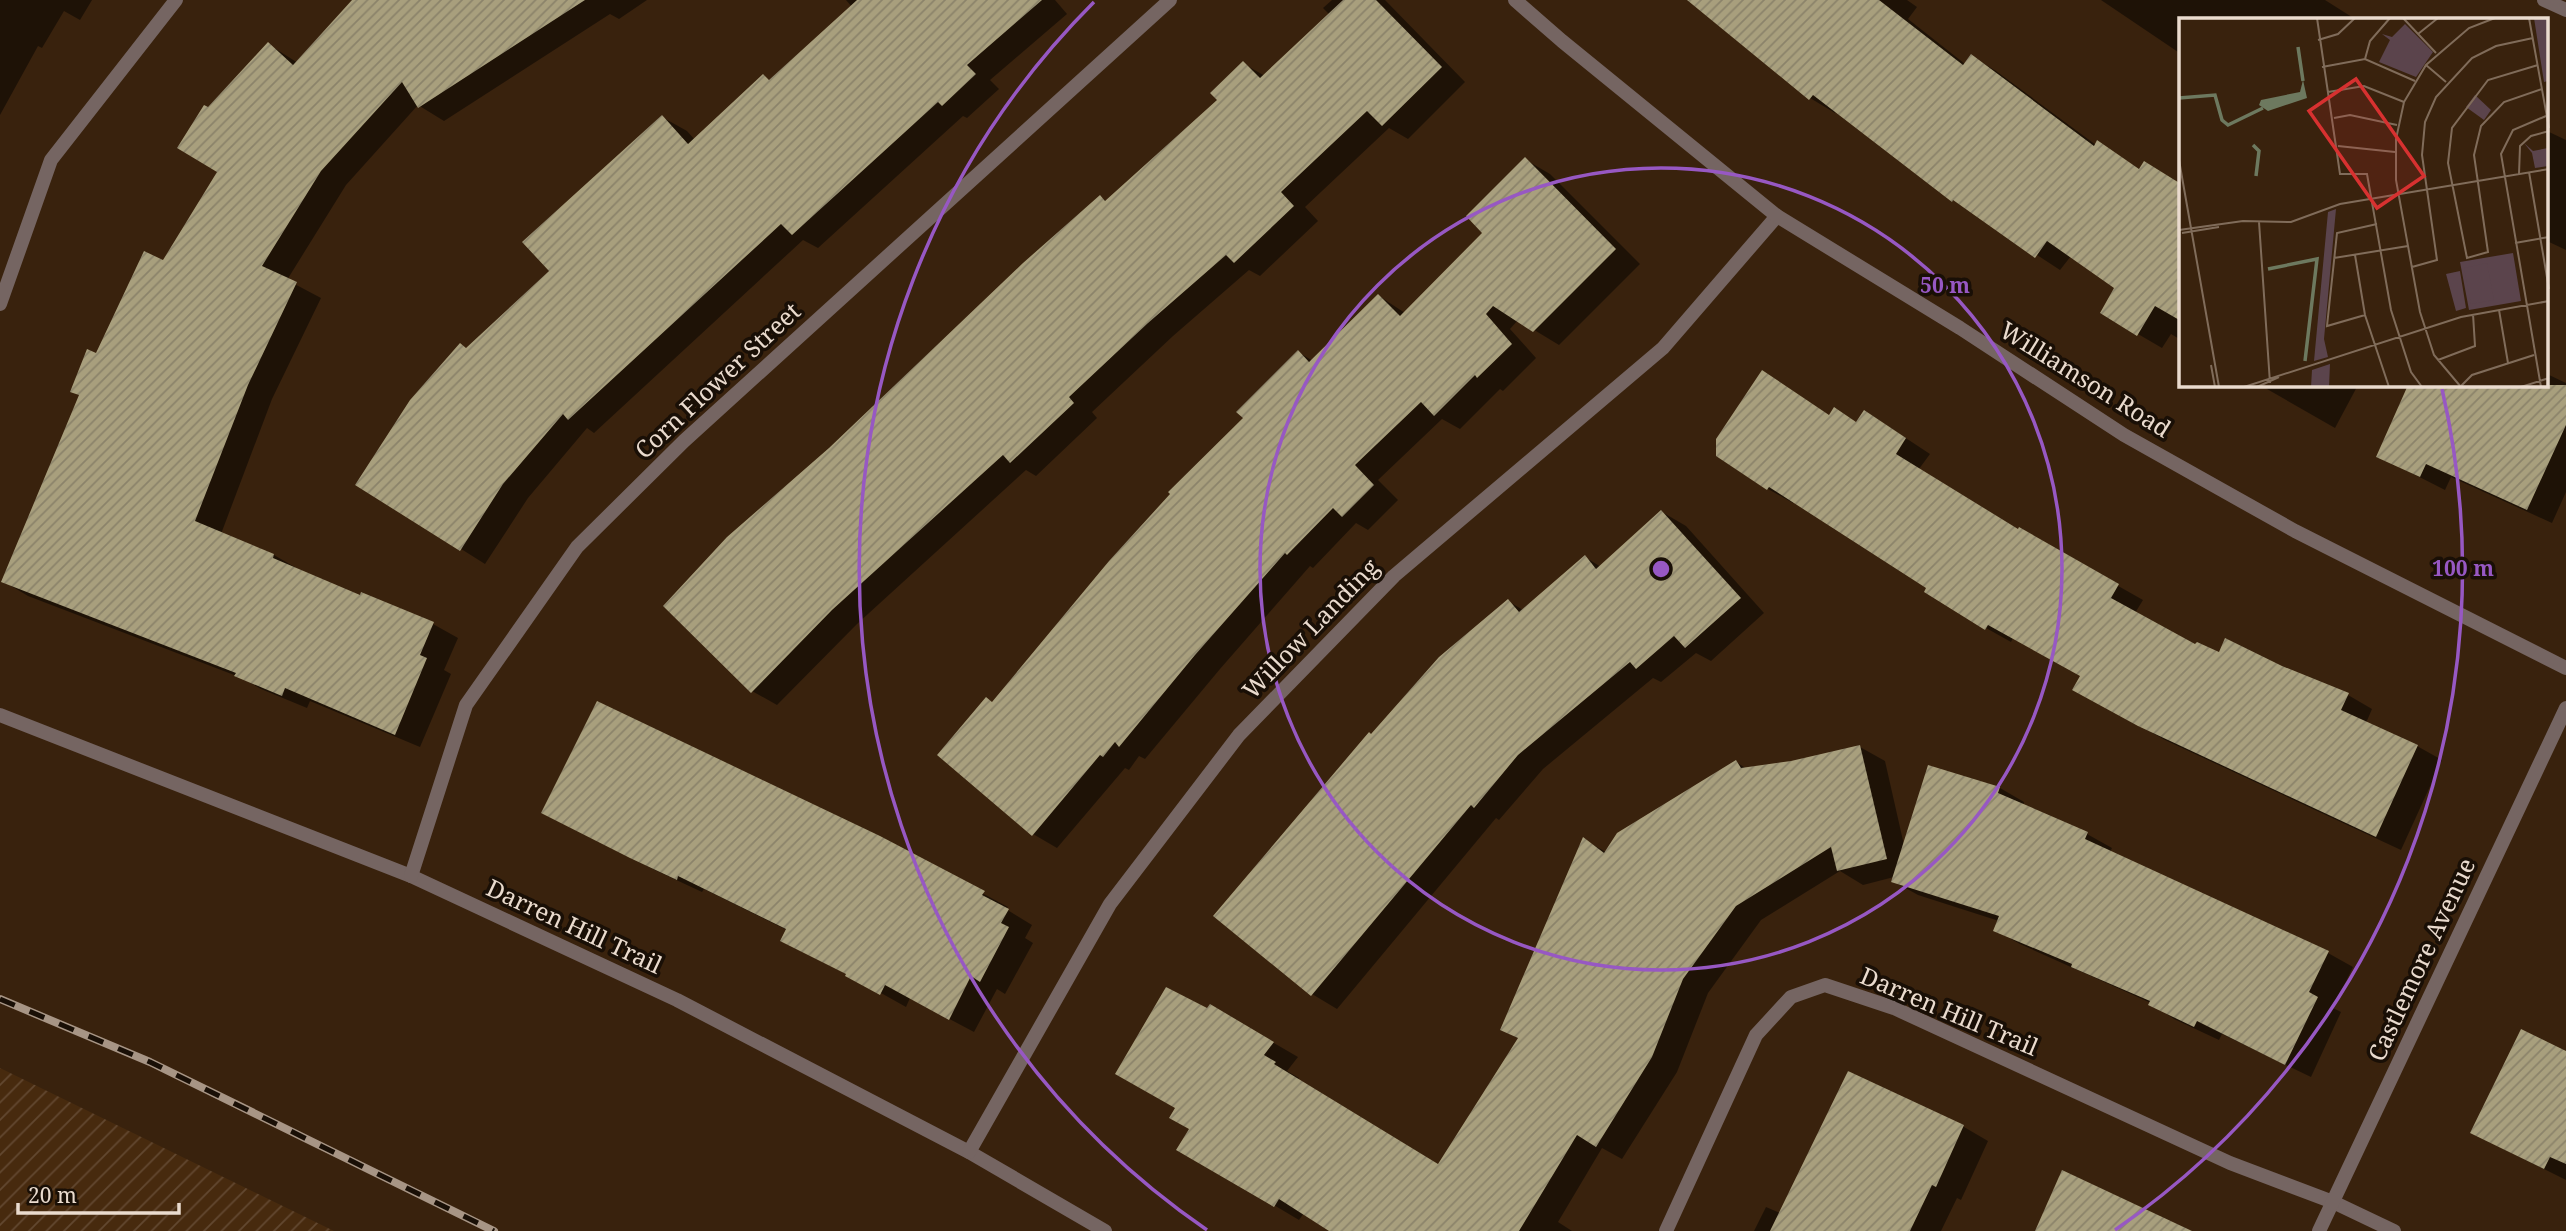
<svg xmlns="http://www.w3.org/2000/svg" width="2566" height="1231" viewBox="0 0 2566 1231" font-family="'Noto Serif',serif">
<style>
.industrial{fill:url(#industrial-furrows)}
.shadow{fill:#0007}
.building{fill:url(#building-hatch)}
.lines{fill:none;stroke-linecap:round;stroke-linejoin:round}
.minor{stroke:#756562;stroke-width:14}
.tertiary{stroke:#756562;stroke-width:14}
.rail-casing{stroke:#a79585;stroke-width:8}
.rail{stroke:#190f06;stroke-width:5;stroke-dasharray:16;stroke-linecap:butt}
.ring{fill:none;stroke:#9758c3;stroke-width:3.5}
.labels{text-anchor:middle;stroke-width:7;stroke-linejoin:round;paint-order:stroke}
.street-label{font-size:24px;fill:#eadbce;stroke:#190f06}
.inset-river{fill:none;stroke:#6d795f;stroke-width:3.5}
.inset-road{fill:none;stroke:#806c5a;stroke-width:2}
.view{fill:#d73130;fill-opacity:0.15;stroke:#d73130;stroke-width:3.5}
.inset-edge{fill:none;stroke:#eadbce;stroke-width:3.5}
.centre{fill:#9758c3;stroke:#190f06;stroke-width:3.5}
.ring-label{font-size:21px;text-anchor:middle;font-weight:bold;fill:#9758c3;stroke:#190f06;stroke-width:7;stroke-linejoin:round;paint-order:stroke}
</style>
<defs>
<pattern id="industrial-furrows" width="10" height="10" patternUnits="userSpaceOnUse" patternTransform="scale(1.75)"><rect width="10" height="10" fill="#472a0e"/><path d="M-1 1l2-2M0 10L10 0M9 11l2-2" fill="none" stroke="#624830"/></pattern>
<pattern id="building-hatch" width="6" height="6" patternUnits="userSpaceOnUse" patternTransform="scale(1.75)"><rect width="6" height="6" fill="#a89f7d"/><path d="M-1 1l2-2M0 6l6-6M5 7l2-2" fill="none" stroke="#8b836a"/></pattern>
</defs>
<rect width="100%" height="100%" fill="#39220d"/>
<polygon class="industrial" points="0,1068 334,1231 0,1231"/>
<g class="shadow">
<polygon points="0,0 92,0 80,20 64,11 42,48 38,46 0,115"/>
<polygon points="352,0 647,0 619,19 610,14 444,121 418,105 346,185 287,280 321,298 272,399 221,534 274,555 298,569 361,597 362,594 433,624 458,638 444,670 451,674 420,747 310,701 307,708 261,689 242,678 28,596 3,581 164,262 219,171 208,110 268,44 298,63"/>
<polygon points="846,0 1055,0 1067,14 990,80 999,89 967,118 963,116 818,248 803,240 594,433 587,428 528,498 485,564 358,484 461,345 467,349 551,271 662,117 687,131 695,140 764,77 771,81 852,7"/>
<polygon points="1332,0 1385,0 1465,82 1408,139 1389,128 1305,207 1318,221 1260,276 1249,270 1173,336 1092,412 1097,418 1036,476 1026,470 857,624 777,705 752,691 830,450 1100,197 1108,202 1219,100 1244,64 1265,76 1330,15 1323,8"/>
<polygon points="1690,0 1907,0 1917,7 1908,19 1965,64 1971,56 1996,71 2096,145 2098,143 2141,170 2181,185 2181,340 2171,334 2162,348 2138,334 2116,288 2071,256 2060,270 1953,200 1836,111 1835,113 1810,98"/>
<polygon points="2101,0 2325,0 2355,19 2181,19 2181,54"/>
<polygon points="2547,131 2566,140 2566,250 2547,241"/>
<polygon points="1526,160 1550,174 1640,264 1559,345 1518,320 1510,329 1536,358 1503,391 1500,389 1460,429 1442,419 1378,480 1398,500 1368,530 1356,523 1313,568 1310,566 1220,669 1145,759 1139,756 1129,770 1125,768 1057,848 1033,834 993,704 1245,418 1298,352 1313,361 1379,296 1405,313 1485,233"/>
<polygon points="1763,373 1830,416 1857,423 1889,427 1930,454 1919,469 2019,530 2143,600 2135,613 2196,646 2219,655 2281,667 2348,695 2372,709 2366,723 2417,746 2442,760 2401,850 2165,740 2075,689 2082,676 2013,638 2011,642 1986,628 1926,591 1929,587 1794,501 1793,503 1768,489 1718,455"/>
<polygon points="2547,374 2566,383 2566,492 2552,523 2451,477 2445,490 2378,456 2410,385 2547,385"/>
<polygon points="2260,385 2358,385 2335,428"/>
<polygon points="1662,512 1686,526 1764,613 1711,661 1696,653 1661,682 1653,678 1543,769 1499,820 1496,818 1337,1009 1312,994 1372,736 1508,601 1523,610 1585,557 1601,567"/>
<polygon points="1860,747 1885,761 1904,845 1929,767 2000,788 2024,802 2023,806 2087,834 2112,848 2110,852 2328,953 2353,967 2333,1008 2341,1012 2311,1077 2222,1034 2219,1040 2174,1019 2151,1003 2020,944 1995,930 1999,921 1918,895 1893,881 1894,877 1863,885 1840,871 1761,920 1708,993 1677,1072 1622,1159 1602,1148 1558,1222 1572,1231 1332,1231 1304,1213 1299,1220 1179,1149 1191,1128 1177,1108 1210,1006 1298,1057 1287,1071 1299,1078 1298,1080 1439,1166 1519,1039 1502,1029 1584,840 1606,852 1736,762 1747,769 1791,763"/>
<polygon points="568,826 879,838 1008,907 1006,909 1032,925 1025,938 1033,943 1005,994 997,989 974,1032 910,998 906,1007 847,974 787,930 704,889 702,892 657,871"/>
<polygon points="2566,1053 2566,1180 2472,1133"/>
<polygon points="1849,1074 1964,1127 1988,1141 1961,1200 1957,1198 1941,1231 1754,1231 1766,1207 1780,1213"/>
</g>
<g class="building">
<polygon points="352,0 585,0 418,108 402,82 321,171 262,266 297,282 248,385 195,521 274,554 273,558 360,595 361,592 434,622 420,655 427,658 395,735 285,688 282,696 234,676 236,673 1,582 79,395 70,392 87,349 96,353 144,251 163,260 217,172 177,148 204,105 208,107 268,42 293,65"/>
<polygon points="857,0 1042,0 967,65 976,74 942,106 938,102 792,235 781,224 568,420 563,414 503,484 460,551 355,485 410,400 460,343 466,348 549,271 522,242 662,115 688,144 763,74 769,80"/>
<polygon points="1343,0 1376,0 1442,67 1382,126 1367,111 1281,192 1294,206 1234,263 1226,255 1148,323 1069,397 1074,403 1010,463 1003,455 832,610 751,693 663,606 727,537 829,448 1023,263 1100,195 1105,201 1217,100 1210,93 1243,61 1260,78"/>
<polygon points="1687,0 1879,0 1963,65 1971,54 2094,146 2097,140 2139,169 2144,161 2181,184 2181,321 2155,306 2137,336 2100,313 2114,288 2047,241 2035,258 1953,200 1952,202 1813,95 1809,100"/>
<polygon points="1525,157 1616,249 1533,332 1493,306 1486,314 1512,344 1477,378 1475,375 1434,416 1421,402 1355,465 1374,485 1342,517 1333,508 1287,555 1285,553 1195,655 1119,747 1115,742 1103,757 1100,755 1032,836 937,755 986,697 992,702 1109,561 1170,494 1168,492 1243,418 1236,412 1298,350 1309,362 1378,294 1400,316 1482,233 1466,216"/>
<polygon points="1762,370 1829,415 1834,407 1856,422 1864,410 1906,438 1896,454 2018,529 2019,527 2119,584 2111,598 2195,644 2197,642 2219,652 2225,638 2282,666 2349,693 2341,710 2418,745 2376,837 2138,726 2072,690 2080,676 1988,625 1985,630 1924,592 1926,588 1769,487 1767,490 1716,456 1716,439"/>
<polygon points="2408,385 2566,385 2566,425 2527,510 2426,464 2420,477 2376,457"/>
<polygon points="1661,510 1741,598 1685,648 1674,636 1636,669 1630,662 1518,755 1474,808 1471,805 1311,996 1213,916 1369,732 1371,734 1439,657 1508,599 1519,612 1585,555 1596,569"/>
<polygon points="597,701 880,836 985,891 982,895 1009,909 1001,923 1009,927 980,982 971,976 949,1020 885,985 880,995 845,976 846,974 780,941 786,929 678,876 677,880 630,858 541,813"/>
<polygon points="1860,745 1887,859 1837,871 1831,847 1736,906 1683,979 1652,1057 1596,1147 1577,1135 1519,1231 1329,1231 1279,1199 1274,1207 1176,1150 1189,1129 1169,1118 1175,1108 1115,1074 1166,987 1207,1008 1210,1004 1274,1042 1264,1055 1276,1062 1274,1064 1438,1164 1518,1038 1500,1030 1583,837 1604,853 1617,833 1736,760 1741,768 1791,761"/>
<polygon points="1928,765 2000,787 1998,793 2088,832 2085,839 2329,951 2309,992 2318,997 2285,1065 2197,1021 2194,1027 2148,1005 2150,1001 2071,967 2072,964 1993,931 1999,916 1891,882"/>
<polygon points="2521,1029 2566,1051 2566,1164 2550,1157 2544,1169 2470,1133"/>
<polygon points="1848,1071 1964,1125 1936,1187 1932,1185 1910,1231 1770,1231"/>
<polygon points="2062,1170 2192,1231 2035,1231"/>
</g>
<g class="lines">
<g class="minor">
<polyline points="2544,0 2566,10"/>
<polyline points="0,304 51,160 176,0"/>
<polyline points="0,715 411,876 677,1000 969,1152 1105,1231"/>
<polyline points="411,876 466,705 577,547 684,441 1170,0"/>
<polyline points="969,1152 1110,904 1239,735 1394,576 1663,348 1777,216"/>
<polyline points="1666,1231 1756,1035 1791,997 1825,985 1894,1008 2230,1163 2333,1202 2394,1231"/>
</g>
<g class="tertiary">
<polyline points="1515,0 1562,41 1777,216 1960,328 2124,435 2295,531 2566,668"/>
<polyline points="2319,1231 2566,708"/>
</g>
<defs>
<polyline id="rail" points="0,999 150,1062 494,1231"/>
</defs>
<use href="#rail" class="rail-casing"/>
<use href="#rail" class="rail"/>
</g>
<g class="ring">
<circle cx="1661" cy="569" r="401"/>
<path d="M1207 1230A802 802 0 0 1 1094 2M2442 389A802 802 0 0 1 2115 1230"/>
</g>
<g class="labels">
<g class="street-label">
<text transform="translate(2085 380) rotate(32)" y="8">Williamson Road</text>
<text transform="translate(718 381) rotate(-43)" y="8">Corn Flower Street</text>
<text transform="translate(1311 629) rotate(-46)" y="8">Willow Landing</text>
<text transform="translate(574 927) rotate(25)" y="8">Darren Hill Trail</text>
<text transform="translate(2422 960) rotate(-65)" y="8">Castlemore Avenue</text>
<text transform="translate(1949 1012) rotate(23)" y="8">Darren Hill Trail</text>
</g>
</g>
<g transform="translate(2179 18)">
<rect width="369" height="369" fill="#39220d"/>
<path d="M355,0h14v63l-4,1zM226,6l28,28 -17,25 -37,-15 11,-22 -8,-6 10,3zM296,77l16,15 -7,10 -18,-13zM345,125l9,8 15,-3v18l-13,2 -3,-15zM157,191l-12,130 4,18 -14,4 14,-149zM334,235l8,48 -52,9 -9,-48zM281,253l6,37 -10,3 -10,-37zM151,346l-1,23h-18l1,-17z" fill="#5b444c"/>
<path d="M308,245l7,37 -23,4 -7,-36z" fill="#5b444c"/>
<path d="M124,62l4,18 -39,13 -9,-6 2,-5 39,-8z" fill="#6d795f"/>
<path class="inset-river" d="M119,29l5,34M0,80l36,-3 7,25 6,5 35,-17M74,127l6,6 -3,25M89,251l49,-10 -12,102"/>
<path class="inset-road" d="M138,0l23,156h27l24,136 20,62 11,15M224,0l33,35M350,0l20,110M239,16l20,-16M139,22l20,-6 17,-16M186,41l5,-18 20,-23M247,47l20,17M359,47l-50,15 -36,48 -4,35 19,95 21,-6 -14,-97 7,-29 23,-24 38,-13M143,49l43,-8 50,22M149,74l36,-6 40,16M155,100l16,-3 47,10M159,128l57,6M0,142l40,227M350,154l20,117M340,156l1,-28 11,-10 18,-5M80,204l11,161M0,212l64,-9 48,1 49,-18 209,-35M3,215l37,-6M336,225l34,-6M176,237l10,60 24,72M155,240l74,-12M233,249l25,-7 -15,-105 3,-33 11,-25 36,-39 24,-12 37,-8M320,292l9,53M186,297l-38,11 10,-93 40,-9M259,342l37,-14 -2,-32M32,347l4,22M282,368l11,-11 62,-20M65,369l217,-70 88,-16M78,369l22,-10M282,369l-27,-32 -14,-43 -24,-132v-41l8,-37 22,-37 43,-37 26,-10M342,369l28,-9M362,369l-40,-233 12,-24 33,-14"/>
<path class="view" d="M177,61l68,97 -47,32 -68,-97z"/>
<rect width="369" height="369" class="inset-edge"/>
</g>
<circle cx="1661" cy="569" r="10" class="centre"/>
<g class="ring-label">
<text x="1945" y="293">50 m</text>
<text x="2463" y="576">100 m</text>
</g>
<path d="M18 1203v10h161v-10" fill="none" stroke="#eadbce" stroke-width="3.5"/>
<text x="28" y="1203" font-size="21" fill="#eadbce" stroke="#190f06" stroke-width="5" paint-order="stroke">20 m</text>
</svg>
